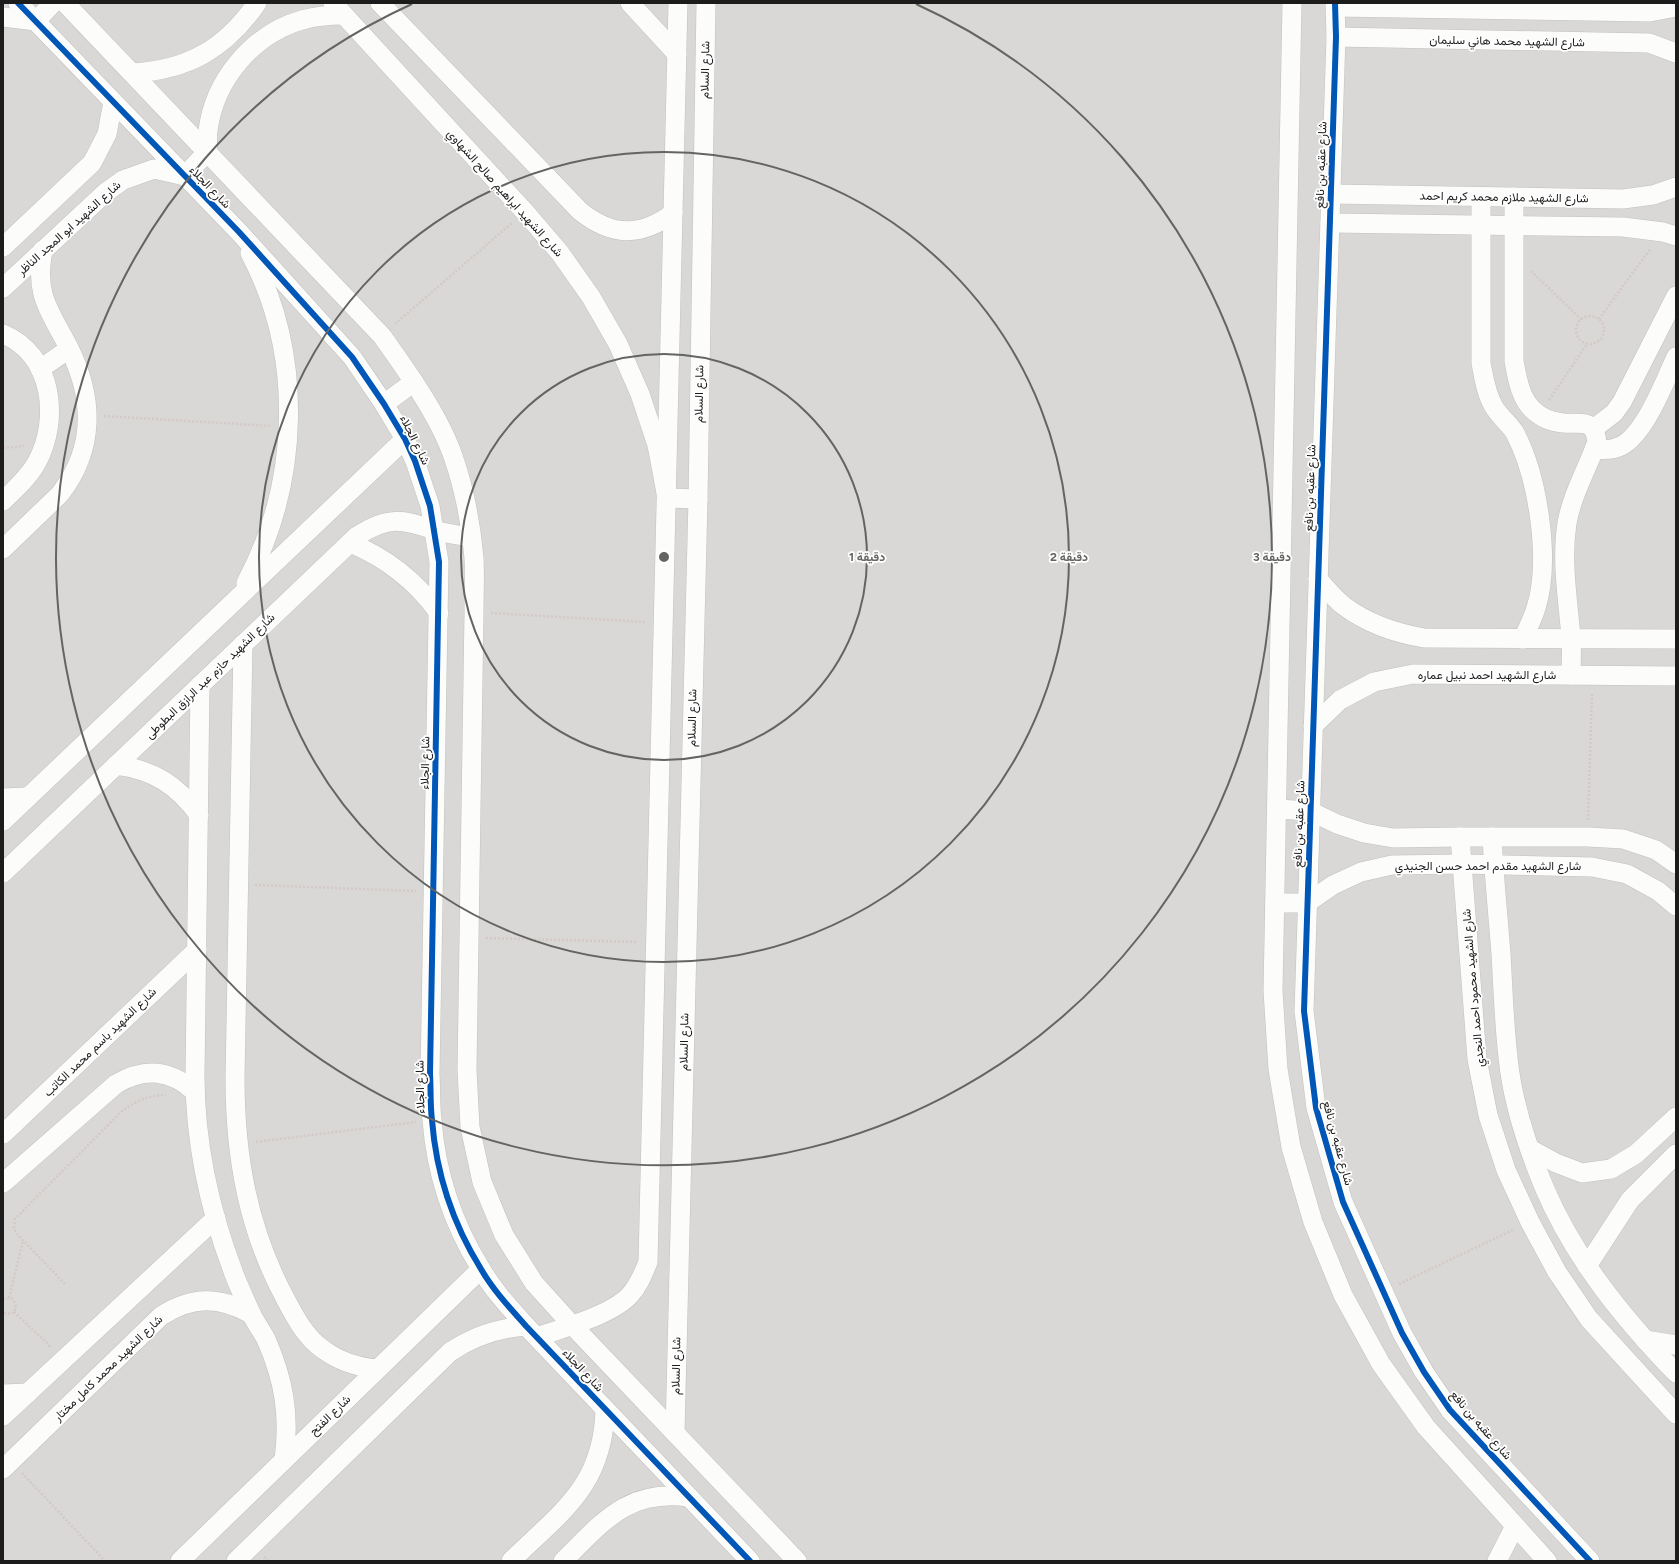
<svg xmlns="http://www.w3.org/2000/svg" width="1679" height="1564" viewBox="0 0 1679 1564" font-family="Figtree,Vazirmatn,sans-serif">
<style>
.residential{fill:#d9d8d6}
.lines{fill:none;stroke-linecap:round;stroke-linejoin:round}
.minor-casing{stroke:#c1c1bf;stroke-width:20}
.path{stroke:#d4c9c6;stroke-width:2.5;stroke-dasharray:2 2;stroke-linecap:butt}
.minor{stroke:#fcfcfb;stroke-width:19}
.cycleway-casing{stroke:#fff;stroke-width:8}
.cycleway{stroke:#0057b8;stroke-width:6}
.ring{fill:none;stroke:#646462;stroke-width:2}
.labels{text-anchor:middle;stroke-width:3.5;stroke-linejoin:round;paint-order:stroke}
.street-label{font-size:12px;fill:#1c1c1c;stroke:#fff}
.centre{fill:#646462;stroke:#fff;stroke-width:2}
.ring-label{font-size:12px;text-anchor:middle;font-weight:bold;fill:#646462;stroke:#fff;stroke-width:3.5;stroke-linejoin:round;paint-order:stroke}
</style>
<rect width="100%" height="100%" fill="#eae9e5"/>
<rect class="residential" x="3" y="3" width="1673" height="1558"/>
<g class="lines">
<defs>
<g id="minor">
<path d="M18,3l221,229 113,125 32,47 21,35 10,22 15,45 9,56 -9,512c1,15 0,31 2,46 4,52 21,104 49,149 12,21 29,39 45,57l224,235"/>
<path d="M65,3l317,333c25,35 57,80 71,120 11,32 18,68 21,102 1,18 0,36 0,55l-7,457 3,57 12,55 22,53 30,48 38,42 225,236"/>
<polyline points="333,3 525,212 560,253 591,297 618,344 640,394 657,445 667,498 698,499"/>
<path d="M380,3l200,208c32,26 61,26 93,2"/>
<polyline points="630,3 677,54"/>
<polyline points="1292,3 1273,991 1278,1069 1291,1147 1313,1222 1343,1295 1381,1364 1426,1427 1547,1561"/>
<polyline points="1335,3 1336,37 1304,1011 1316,1108 1343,1202 1402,1333 1424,1372 1450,1410 1590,1561"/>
<polyline points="1336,7 1650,12 1676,7"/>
<polyline points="3,17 36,21 53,3"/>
<polyline points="1336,37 1649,43 1676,53"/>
<path d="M132,73c56,-3 93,-24 125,-70"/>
<polyline points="1331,194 1623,199 1653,195 1676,187"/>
<path d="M1481,197v166c3,15 5,31 13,44 5,9 15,16 21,26 23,44 36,127 21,175 -3,10 -8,20 -13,31"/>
<path d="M1514,197v164c3,16 6,36 18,48 8,8 19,13 31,14 17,2 31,-6 34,19 -10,27 -25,53 -30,81 -6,39 1,76 4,115 1,13 0,25 0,37"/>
<polyline points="1330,223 1623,227 1663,232 1676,236"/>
<polyline points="3,247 92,163 107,134 113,102"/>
<path d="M3,288l102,-95 18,-13 31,-11 31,7 22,-24c1,-7 0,-14 1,-21 6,-51 45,-97 94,-111 14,-4 28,-5 42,-5"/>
<path d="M3,334c50,21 57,85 34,128 -8,15 -22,27 -34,39"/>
<polyline points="40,369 69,349"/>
<polyline points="384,404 414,382"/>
<polyline points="1593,429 1614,413 1622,402 1676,296"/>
<path d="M1594,449c9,1 19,1 27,-3 24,-12 44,-65 55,-89"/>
<path d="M350,543c37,15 65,37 89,70"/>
<path d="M3,549l57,-55c35,-45 34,-96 9,-146 -19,-37 -35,-53 -26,-98"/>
<path d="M1318,579c8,9 17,20 26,27 24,18 51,27 80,32l252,1"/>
<path d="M246,583c54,-101 58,-228 4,-330"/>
<path d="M243,644l-8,434c0,79 13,152 51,222 10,19 20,38 38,50 16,12 34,17 53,19"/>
<path d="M200,685l-5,391c0,67 15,135 39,198 5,13 11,26 17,39 4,9 10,17 15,26 18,41 24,76 18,121"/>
<polyline points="1313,726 1340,700 1374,682 1413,674 1676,676"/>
<path d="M116,765c38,5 61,20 83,50"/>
<polyline points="3,798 28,797"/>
<polyline points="1277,809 1310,811 1337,824 1364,833 1393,838 1460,837 1588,837 1623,839 1656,850 1676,864"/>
<polyline points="3,821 405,439"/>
<polyline points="1460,837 1477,1059 1488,1115 1506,1170 1530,1222 1557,1272 1589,1319 1676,1414"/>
<path d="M1492,837c2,39 6,78 9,117 2,34 3,69 7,103 4,44 19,89 36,130 30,71 79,131 132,186"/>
<path d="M3,873l354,-337c31,-20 45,-17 77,-6 12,4 25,5 37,7"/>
<polyline points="1275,903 1307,903 1333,885 1361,872 1392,865 1463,864 1592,867 1627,874 1658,891 1676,906"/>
<polyline points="3,1134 197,950"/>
<polyline points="1530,1149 1556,1163 1582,1173 1611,1169 1636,1154 1676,1117"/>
<path d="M3,1183l113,-99c29,-17 55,-14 79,8"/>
<polyline points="1587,1266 1630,1200 1676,1154"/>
<path d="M537,1337c26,-9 75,-22 93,-42 9,-10 13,-21 18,-33l30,-1259"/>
<polyline points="1645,1340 1676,1345"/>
<polyline points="3,1394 28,1393"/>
<polyline points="3,1416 216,1218"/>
<polyline points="675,1433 698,499 706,3"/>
<path d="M3,1469l158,-153c31,-20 58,-20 90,-2"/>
<polyline points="180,1561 481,1269"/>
<path d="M236,1561l214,-209c24,-16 47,-24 76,-26"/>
<path d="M511,1561c50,-49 92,-75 94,-151"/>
<path d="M563,1561c40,-39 64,-72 126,-64"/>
<polyline points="1497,1561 1515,1526"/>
</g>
</defs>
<use href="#minor" class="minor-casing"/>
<g class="path">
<polyline points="1531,271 1581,319"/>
<circle cx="1590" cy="330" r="14"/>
<polyline points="1599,319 1651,248"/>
<polyline points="395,324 513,222"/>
<polyline points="1549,400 1587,344"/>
<polyline points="104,416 271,426"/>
<polyline points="3,448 24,446"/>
<polyline points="491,613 646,622"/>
<polyline points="1588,820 1592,693"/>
<polyline points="255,885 416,891"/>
<polyline points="486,938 638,942"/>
<polyline points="256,1142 416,1122"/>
<path d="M65,1284l-49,-51 -2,-5 1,-9 106,-107c14,-11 28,-17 45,-17"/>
<polyline points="1399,1284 1515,1229"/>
<polyline points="9,1298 23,1241"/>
<path d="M3,1299l3,-1 6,1c5,5 5,11 -1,15l-8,-1"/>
<polyline points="14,1312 51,1347"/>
<polyline points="22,1473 105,1561"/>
<polyline points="264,1557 268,1561"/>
</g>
<use href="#minor" class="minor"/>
<defs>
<g id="cycleway">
<path d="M18,3l221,229 113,125 32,47 21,35 10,22 15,45 9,56 -9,512c1,15 0,31 2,46 4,52 21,104 49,149 12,21 29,39 45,57l224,235"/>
<polyline points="1335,3 1336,37 1304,1011 1316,1108 1343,1202 1402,1333 1424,1372 1450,1410 1590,1561"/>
</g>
</defs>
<use href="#cycleway" class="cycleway-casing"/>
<use href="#cycleway" class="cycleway"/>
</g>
<g class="ring">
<circle cx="664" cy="557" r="203"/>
<circle cx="664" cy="557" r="405"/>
<path d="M916 4A608 608 0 1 1 412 4"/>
</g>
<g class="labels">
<g class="street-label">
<text transform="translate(1507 41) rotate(1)" y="4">شارع الشهيد محمد هاني سليمان</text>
<text transform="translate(705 70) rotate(-89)" y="4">شارع السلام</text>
<text transform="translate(1321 165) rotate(-88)" y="4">شارع عقبه بن نافع</text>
<text transform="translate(210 187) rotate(46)" y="4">شارع الجلاء</text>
<text transform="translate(505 193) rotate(48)" y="4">شارع الشهيد ابراهيم صالح الشهاوي</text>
<text transform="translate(1504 197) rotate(1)" y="4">شارع الشهيد ملازم محمد كريم احمد</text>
<text transform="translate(69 228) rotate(-42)" y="4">شارع الشهيد ابو المجد الناظر</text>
<text transform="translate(699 394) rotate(-89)" y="4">شارع السلام</text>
<text transform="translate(415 440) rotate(64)" y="4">شارع الجلاء</text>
<text transform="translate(1310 488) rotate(-88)" y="4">شارع عقبه بن نافع</text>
<text x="1487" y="679">شارع الشهيد احمد نبيل عماره</text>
<text transform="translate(210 676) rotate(-44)" y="4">شارع الشهيد حازم عبد الرازق البطوطى</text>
<text transform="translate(692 718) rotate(-89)" y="4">شارع السلام</text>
<text transform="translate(425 763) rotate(-89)" y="4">شارع الجلاء</text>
<text transform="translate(1299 824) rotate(-88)" y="4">شارع عقبه بن نافع</text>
<text x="1488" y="870">شارع الشهيد مقدم احمد حسن الجنيدي</text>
<text transform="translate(1473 988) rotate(-95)" y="4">شارع الشهيد محمود احمد النجدي</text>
<text transform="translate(100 1042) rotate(-44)" y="4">شارع الشهيد باسم محمد الكاتب</text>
<text transform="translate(684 1042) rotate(-89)" y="4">شارع السلام</text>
<text transform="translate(420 1087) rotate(-91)" y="4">شارع الجلاء</text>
<text transform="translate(1338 1143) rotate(75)" y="4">شارع عقبه بن نافع</text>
<text transform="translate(676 1366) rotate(-89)" y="4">شارع السلام</text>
<text transform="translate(108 1368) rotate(-44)" y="4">شارع الشهيد محمد كامل مختار</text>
<text transform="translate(583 1370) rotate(47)" y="4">شارع الجلاء</text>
<text transform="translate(330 1415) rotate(-44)" y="4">شارع الفتح</text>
<text transform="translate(1481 1425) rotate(49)" y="4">شارع عقبه بن نافع</text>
</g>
</g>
<circle cx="664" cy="557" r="6" class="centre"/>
<g class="ring-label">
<text x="867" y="561">1 دقيقة</text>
<text x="1069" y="561">2 دقيقة</text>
<text x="1272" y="561">3 دقيقة</text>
</g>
<rect width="1679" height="1564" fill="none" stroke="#1c1c1c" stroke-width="8"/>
</svg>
